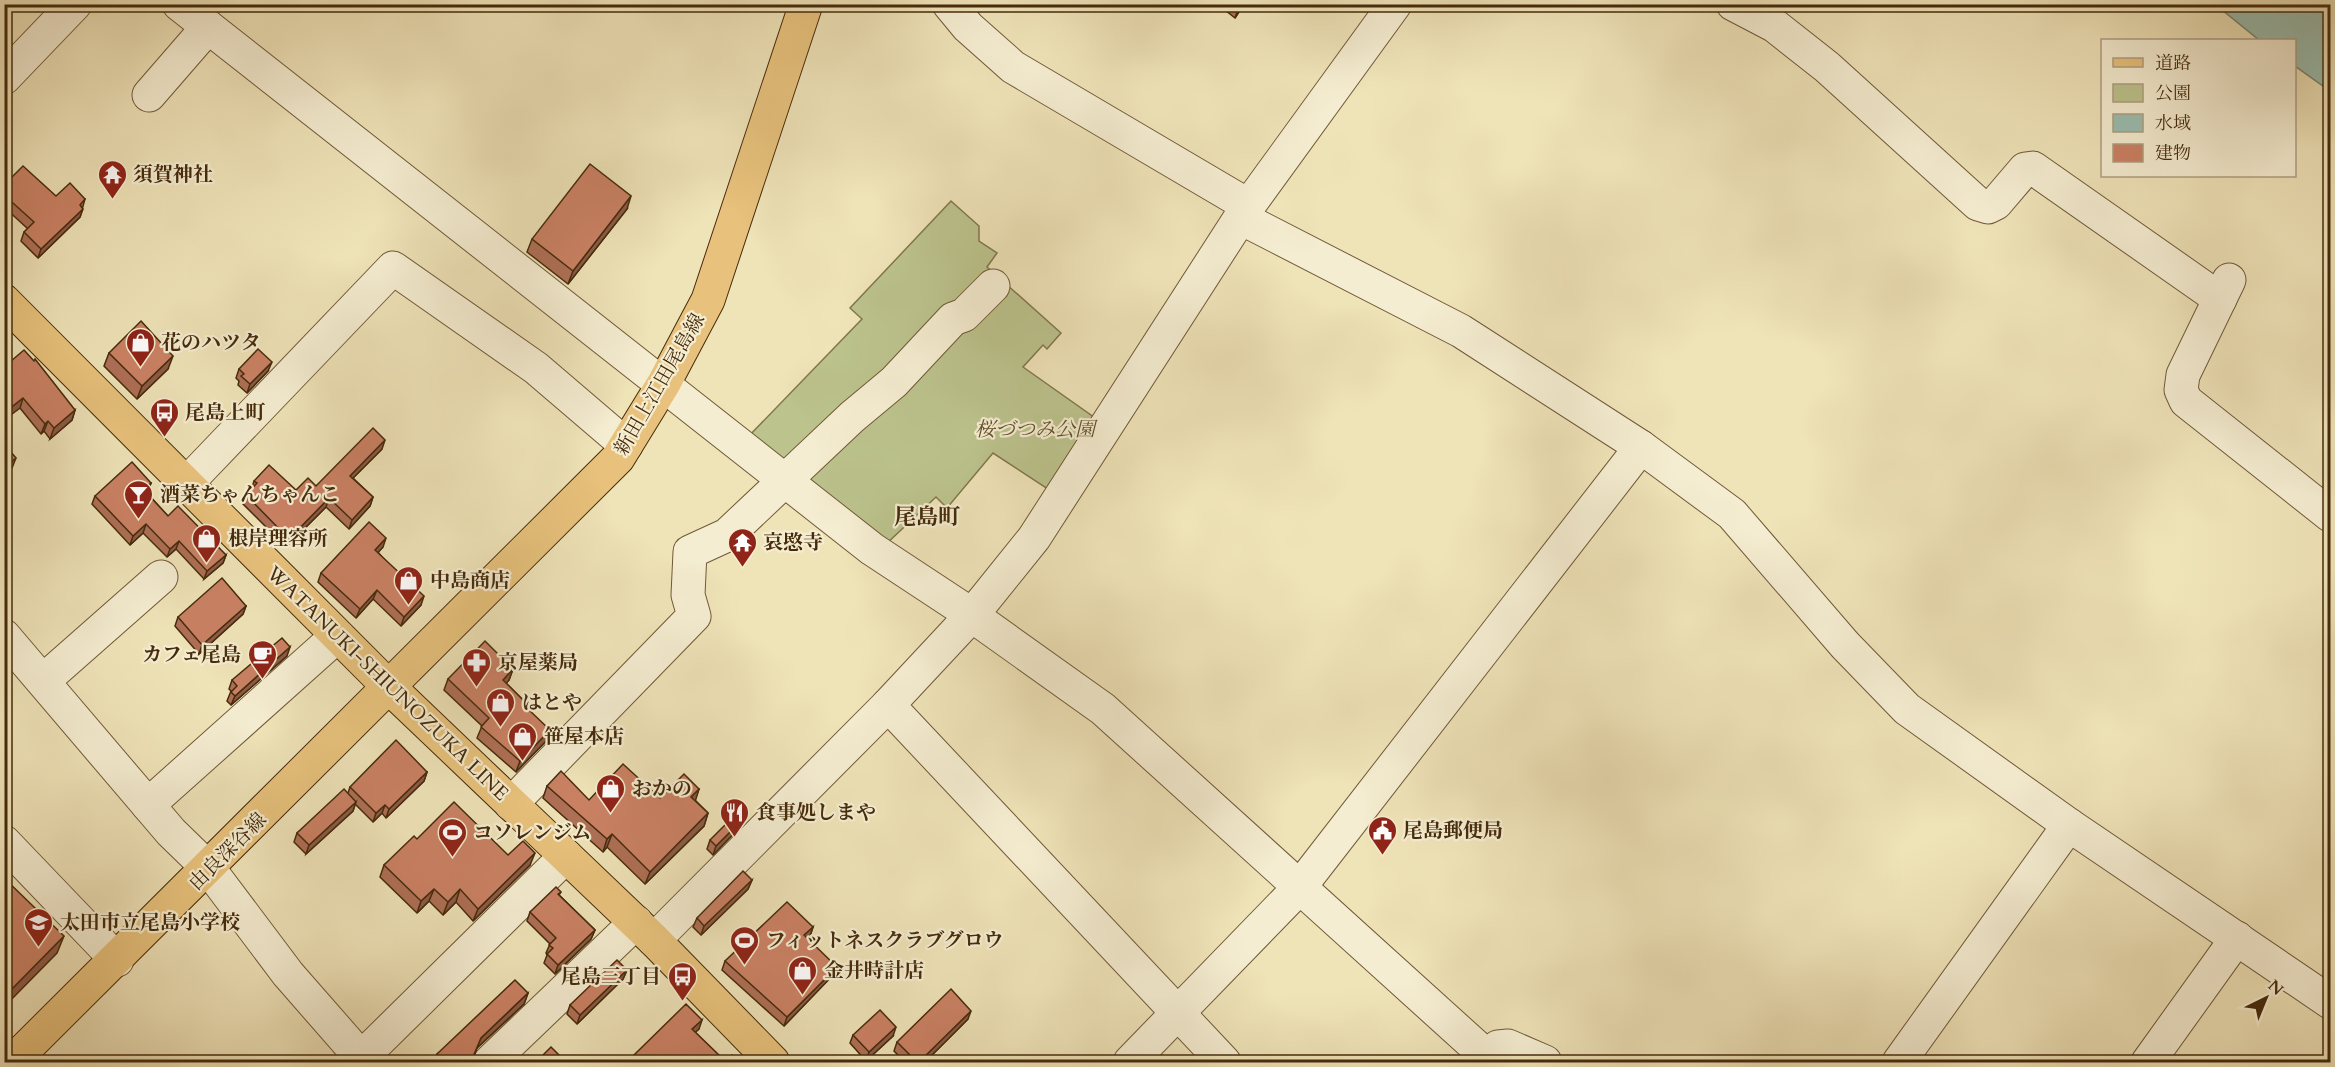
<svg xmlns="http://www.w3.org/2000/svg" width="2335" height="1067" viewBox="0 0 2335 1067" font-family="Cardo,'Noto Serif JP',serif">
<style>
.green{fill:#bcc38d;stroke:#80774c;stroke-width:1.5}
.water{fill:#9abeb0;stroke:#78836e;stroke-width:1.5}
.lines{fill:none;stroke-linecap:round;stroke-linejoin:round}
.minor-casing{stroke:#705937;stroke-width:35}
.major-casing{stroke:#452b0c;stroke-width:35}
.minor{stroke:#f5edd1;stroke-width:33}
.major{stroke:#e8c27c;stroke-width:33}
.wall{fill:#ae6f56;stroke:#452b0c;stroke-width:1.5}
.shaded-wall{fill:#8d5a46;stroke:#452b0c;stroke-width:1.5}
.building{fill:#ca8164;stroke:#452b0c;stroke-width:1.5}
.labels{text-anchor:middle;stroke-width:4.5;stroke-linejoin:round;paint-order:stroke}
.poi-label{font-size:20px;font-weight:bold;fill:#452b0c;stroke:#f5edd1;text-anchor:start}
.street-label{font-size:20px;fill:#452b0c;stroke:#f5edd1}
.park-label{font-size:20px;font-style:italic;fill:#63512c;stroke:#f5edd1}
.quarter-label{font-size:22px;font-weight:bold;fill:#452b0c;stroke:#f5edd1}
</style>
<rect width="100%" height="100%" fill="#efe3b8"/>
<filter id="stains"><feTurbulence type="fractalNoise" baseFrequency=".00333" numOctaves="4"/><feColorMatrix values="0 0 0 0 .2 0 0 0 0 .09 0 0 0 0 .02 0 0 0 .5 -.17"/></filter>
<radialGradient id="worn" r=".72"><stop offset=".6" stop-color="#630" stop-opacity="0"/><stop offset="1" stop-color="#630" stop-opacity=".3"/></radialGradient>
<polygon class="green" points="951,201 979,226 979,241 997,253 987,267 1061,333 1047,349 1043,345 1023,367 1105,425 1060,497 993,453 947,508 936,497 884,546 747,438 862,319 850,308"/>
<polygon class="water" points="2216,5 2330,5 2330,91 2295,66 2294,40 2259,40"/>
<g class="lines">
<defs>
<g id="minor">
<polyline points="179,4 872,549 960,607 1103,709 1493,1062"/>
<polyline points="949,4 968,27 1013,67 1249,206"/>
<polyline points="1733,4 1775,26 1827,67 1978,204 1988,207 1996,203 2025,169 2033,168 2220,299"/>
<polyline points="4,78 75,4"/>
<polyline points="149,95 208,27"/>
<polyline points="1241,218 1461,331 1641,447 1732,514 1845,645 1907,709 2069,825 2330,1002"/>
<polyline points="2229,280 2183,375 2181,390 2186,401 2330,515"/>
<polyline points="186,484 393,268 536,368 626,445"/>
<polyline points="4,636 171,832 209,869 288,974 365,1062"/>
<polyline points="43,681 161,577"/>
<polyline points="888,705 1224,1062"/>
<polyline points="511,804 694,616 688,595 690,552 727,535 852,417 894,382 953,319 964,315 993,286"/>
<polyline points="148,805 337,636"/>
<polyline points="4,842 117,960"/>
<polyline points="654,940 888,705 972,615 1034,538 1244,212 1395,4"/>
<polyline points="1487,1057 1498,1047 1508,1046 1545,1062"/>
<polyline points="361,1058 566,856"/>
<polyline points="490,1062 636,922"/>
<polyline points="1130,1062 1299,888 1641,447"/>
<polyline points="1899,1062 2069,825"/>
<polyline points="2148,1062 2237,938"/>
</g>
<g id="major">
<polyline points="4,301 390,688 654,940 773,1062"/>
<polyline points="12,1062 618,458 664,383 708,300 806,4"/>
</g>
</defs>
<use href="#minor" class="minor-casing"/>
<use href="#major" class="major-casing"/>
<use href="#minor" class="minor"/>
<use href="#major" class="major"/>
</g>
<g class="wall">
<polygon points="1212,4 1244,4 1235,18 1221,7 1220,10"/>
<polygon points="4,185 56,196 85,199 80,217 38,258 21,241 24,232 28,229 4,207"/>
<polygon points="627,209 568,284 527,252 532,239"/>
<polygon points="109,353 168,369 137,399 104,366"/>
<polygon points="4,367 75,410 72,420 50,439 44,431 41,434 20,408"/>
<polygon points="239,369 268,371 247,393 238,385 239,381 236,378"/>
<polygon points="382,449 353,478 373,497 370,506 349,529 326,507 286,547 243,504 246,495 251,490 254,481 296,490 316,486"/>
<polygon points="151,483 148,491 147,493 168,516 226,555 223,563 204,579 176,549 167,557 143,533 130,545 92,504 95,496"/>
<polygon points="383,547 378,552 421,605 401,626 373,599 356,618 318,582 321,573"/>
<polygon points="246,606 243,614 199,654 175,626 178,617"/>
<polygon points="287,656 231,705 227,701 231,691 229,689 232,680"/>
<polygon points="513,669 509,680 506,683 530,707 529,710 546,741 516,772 477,738 482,726 444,690 448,679"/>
<polygon points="427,772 424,781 386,818 382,813 373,822 355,804 353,811 306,854 294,842 297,833 348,793 350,787"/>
<polygon points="547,786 589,800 660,798 699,789 695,800 708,813 704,826 645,884 607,847 603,852 543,798"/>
<polygon points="739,828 713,855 707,849 710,840"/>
<polygon points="417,839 508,855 530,865 473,921 456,902 443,915 429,901 417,913 380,877 384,865"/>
<polygon points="752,880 748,889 701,935 693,927 697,918"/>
<polygon points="561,892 559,895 595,930 591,939 555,974 544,963 547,955 546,953 550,944 527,921 530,912"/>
<polygon points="813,927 810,936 807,938 833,975 784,1026 722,970 725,961"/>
<polygon points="627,970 623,979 577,1024 567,1014 570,1005"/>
<polygon points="528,993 524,1004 477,1048 473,1059 476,1062 434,1062 437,1054"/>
<polygon points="968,1019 925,1062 905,1062 894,1051 897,1042"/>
<polygon points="699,1029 695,1032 726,1062 740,1062 631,1062 634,1055"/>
<polygon points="853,1035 893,1036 866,1061 850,1043"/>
</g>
<g class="shaded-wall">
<polygon points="1240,4 1244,4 1235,18"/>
<polygon points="631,196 627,209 568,284 573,271"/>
<polygon points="83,209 80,217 38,258 41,249"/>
<polygon points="173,356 168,369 137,399 142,386"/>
<polygon points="272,362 268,371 247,393 250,384"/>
<polygon points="23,398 20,408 4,420 4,413"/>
<polygon points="75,410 72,420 50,439 54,428"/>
<polygon points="48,421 44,431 41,434 45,424"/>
<polygon points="385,440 382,449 347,484 350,476"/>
<polygon points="16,458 12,468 4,475 4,468"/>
<polygon points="151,483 148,491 141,498 144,490"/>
<polygon points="373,497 370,506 349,529 352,520"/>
<polygon points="329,498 326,507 286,547 289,539"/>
<polygon points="146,524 143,533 130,545 133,536"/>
<polygon points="386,538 383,547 372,559 375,550"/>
<polygon points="179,541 176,549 167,557 170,549"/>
<polygon points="226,555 223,563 204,579 207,571"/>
<polygon points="377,590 373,599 356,618 360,609"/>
<polygon points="424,596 421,605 401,626 404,617"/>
<polygon points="246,606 243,614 199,654 202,645"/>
<polygon points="290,647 287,656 231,705 235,696"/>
<polygon points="513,669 509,680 499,691 503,680"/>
<polygon points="550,730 546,741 516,772 520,761"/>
<polygon points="427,772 424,781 386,818 389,809"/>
<polygon points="699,789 695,802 691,797"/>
<polygon points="356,802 353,811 306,854 309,845"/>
<polygon points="385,805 382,813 373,822 376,813"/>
<polygon points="708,813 704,826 645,884 650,872"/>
<polygon points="743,819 739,828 713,855 716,846"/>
<polygon points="612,834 607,847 603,852 607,839"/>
<polygon points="535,853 530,865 473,921 478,909"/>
<polygon points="752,880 748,889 701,935 704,926"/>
<polygon points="434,889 429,901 417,913 421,901"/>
<polygon points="460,889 456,902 443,915 448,902"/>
<polygon points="813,927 810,936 801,944 804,935"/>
<polygon points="595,930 591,939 555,974 558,965"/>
<polygon points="64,936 57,953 4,1007 4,997"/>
<polygon points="837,967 833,975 784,1026 787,1017"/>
<polygon points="627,970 623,979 577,1024 580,1015"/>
<polygon points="528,993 524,1004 477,1048 471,1062 481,1038"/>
<polygon points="971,1011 968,1019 925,1062 919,1062"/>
<polygon points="702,1020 699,1029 689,1038 692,1029"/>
<polygon points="896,1027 893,1036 866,1061 869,1052"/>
</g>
<g class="building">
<polygon points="590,164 631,196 573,271 532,239"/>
<polygon points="23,166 56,196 70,183 85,199 80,205 83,209 41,249 24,232 34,222 4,195 4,185"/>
<polygon points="141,321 173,356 142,386 109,353"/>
<polygon points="258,349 272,362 250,384 241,376 244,374 239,369"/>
<polygon points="24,350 34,361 35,359 75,410 54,428 48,421 45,424 23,398 4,413 4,367"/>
<polygon points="373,428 385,440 350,476 373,497 352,520 329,498 289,539 246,495 257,483 254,481 269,465 296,490 308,478 316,486"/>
<polygon points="4,444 16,458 4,468"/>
<polygon points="132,462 151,483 144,490 168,516 178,506 226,555 207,571 179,541 170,549 146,524 133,536 95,496"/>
<polygon points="369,522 386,538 375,550 424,596 404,617 377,590 360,609 321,573"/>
<polygon points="222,578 246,606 202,645 178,617"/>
<polygon points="282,638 290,647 235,696 231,692 237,686 232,680"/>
<polygon points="485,641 513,669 503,680 530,707 528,709 550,730 520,761 481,727 489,718 448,679"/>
<polygon points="396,740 427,772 389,809 385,805 376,813 350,787"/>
<polygon points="623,764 660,798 684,774 699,789 691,797 708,813 650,872 612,834 607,839 547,786 561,771 589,800"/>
<polygon points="344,789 356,802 309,845 297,833"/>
<polygon points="454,802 508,855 523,841 535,853 478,909 460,889 448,902 434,889 421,901 384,865 414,836 417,839"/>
<polygon points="737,813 743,819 716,846 710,840"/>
<polygon points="743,871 752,880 704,926 697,918"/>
<polygon points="4,878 64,936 4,997"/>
<polygon points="556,887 561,892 558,894 595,930 558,965 547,954 553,948 549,945 556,938 530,912"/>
<polygon points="787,902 813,927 804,935 837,967 787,1017 725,961"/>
<polygon points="617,960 627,970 580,1015 570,1005"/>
<polygon points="515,980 528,993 481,1038 472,1059 476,1062 445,1062 437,1054"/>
<polygon points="951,989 971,1011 919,1062 917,1062 897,1042"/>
<polygon points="686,1004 702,1020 692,1029 726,1062 732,1055 740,1062 660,1062 659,1061 658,1062 642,1062 634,1055"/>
<polygon points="880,1010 896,1027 869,1052 853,1035"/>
<polygon points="551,1047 566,1062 536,1062"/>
</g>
<defs>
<symbol id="temple-pin" viewBox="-11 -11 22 30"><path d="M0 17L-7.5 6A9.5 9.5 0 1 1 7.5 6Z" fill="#8f2418" stroke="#f5edd1"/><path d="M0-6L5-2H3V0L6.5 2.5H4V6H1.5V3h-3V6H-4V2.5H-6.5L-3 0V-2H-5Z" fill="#fff"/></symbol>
<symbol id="shop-pin" viewBox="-11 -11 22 30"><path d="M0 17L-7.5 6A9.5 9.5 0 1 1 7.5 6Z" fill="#8f2418" stroke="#f5edd1"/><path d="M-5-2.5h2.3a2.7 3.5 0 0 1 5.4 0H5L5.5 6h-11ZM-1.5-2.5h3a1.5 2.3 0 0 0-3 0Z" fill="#fff"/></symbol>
<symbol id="bus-pin" viewBox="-11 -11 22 30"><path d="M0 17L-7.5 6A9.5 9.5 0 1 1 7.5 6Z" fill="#8f2418" stroke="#f5edd1"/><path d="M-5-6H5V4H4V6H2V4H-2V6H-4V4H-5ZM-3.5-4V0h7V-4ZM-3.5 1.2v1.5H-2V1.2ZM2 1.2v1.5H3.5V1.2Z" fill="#fff"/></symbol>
<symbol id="bar-pin" viewBox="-11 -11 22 30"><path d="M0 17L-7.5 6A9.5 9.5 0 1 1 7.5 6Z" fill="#8f2418" stroke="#f5edd1"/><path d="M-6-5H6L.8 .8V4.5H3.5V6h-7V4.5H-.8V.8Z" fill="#fff"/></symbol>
<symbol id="cafe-pin" viewBox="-11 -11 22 30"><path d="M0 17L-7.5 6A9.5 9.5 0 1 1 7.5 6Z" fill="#8f2418" stroke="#f5edd1"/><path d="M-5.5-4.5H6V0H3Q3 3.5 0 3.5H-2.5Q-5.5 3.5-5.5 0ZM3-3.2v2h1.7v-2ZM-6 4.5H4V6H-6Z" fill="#fff"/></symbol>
<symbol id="pharmacy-pin" viewBox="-11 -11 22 30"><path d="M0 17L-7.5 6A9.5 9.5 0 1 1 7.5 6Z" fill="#8f2418" stroke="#f5edd1"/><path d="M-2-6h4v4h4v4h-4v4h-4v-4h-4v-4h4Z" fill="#fff"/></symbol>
<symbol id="restaurant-pin" viewBox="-11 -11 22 30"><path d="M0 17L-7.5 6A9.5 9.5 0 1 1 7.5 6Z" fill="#8f2418" stroke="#f5edd1"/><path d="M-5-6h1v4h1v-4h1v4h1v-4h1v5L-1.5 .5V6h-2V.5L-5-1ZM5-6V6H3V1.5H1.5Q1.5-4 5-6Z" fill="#fff"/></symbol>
<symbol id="civic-pin" viewBox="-11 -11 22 30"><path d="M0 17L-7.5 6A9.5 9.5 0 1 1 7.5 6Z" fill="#8f2418" stroke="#f5edd1"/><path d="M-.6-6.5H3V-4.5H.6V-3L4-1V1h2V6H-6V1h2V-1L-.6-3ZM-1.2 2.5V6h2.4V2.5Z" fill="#fff"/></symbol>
<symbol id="stadium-pin" viewBox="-11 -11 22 30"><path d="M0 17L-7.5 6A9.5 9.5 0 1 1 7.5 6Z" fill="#8f2418" stroke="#f5edd1"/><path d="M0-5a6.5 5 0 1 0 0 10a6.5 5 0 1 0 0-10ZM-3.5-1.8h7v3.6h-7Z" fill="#fff"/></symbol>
<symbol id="school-pin" viewBox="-11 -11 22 30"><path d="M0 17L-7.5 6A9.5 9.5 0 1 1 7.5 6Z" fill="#8f2418" stroke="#f5edd1"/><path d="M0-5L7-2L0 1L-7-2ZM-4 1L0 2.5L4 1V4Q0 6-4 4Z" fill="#fff"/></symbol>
</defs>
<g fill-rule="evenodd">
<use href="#temple-pin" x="96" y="158" width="33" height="45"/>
<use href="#shop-pin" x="124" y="326" width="33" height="45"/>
<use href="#bus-pin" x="148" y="396" width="33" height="45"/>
<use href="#bar-pin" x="122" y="478" width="33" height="45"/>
<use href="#shop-pin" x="190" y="522" width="33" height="45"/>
<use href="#temple-pin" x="726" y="526" width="33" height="45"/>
<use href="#shop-pin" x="392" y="564" width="33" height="45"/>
<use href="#cafe-pin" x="246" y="638" width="33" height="45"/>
<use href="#pharmacy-pin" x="460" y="646" width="33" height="45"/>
<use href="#shop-pin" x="484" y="686" width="33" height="45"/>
<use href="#shop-pin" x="506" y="720" width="33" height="45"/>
<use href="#shop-pin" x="594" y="772" width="33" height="45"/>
<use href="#restaurant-pin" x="718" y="796" width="33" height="45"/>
<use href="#civic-pin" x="1366" y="814" width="33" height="45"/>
<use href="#stadium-pin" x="436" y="816" width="33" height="45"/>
<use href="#school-pin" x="22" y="906" width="33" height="45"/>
<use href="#stadium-pin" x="728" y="924" width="33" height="45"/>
<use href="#shop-pin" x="786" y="954" width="33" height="45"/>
<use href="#bus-pin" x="666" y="960" width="33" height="45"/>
</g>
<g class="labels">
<g class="poi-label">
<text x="133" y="181">須賀神社</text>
<text x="161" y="349">花のハツタ</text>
<text x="185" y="419">尾島上町</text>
<text x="160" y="501">酒菜ちゃんちゃんこ</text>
<text x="228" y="545">根岸理容所</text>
<text x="763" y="549">哀愍寺</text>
<text x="430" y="587">中島商店</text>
<text x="241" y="661" text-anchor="end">カフェ尾島</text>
<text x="498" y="669">京屋薬局</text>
<text x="522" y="709">はとや</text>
<text x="544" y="743">笹屋本店</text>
<text x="632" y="795">おかの</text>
<text x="756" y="819">食事処しまや</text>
<text x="1403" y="837">尾島郵便局</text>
<text x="473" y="839">コソレンジム</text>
<text x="60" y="929">太田市立尾島小学校</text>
<text x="766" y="947">フィットネスクラブグロウ</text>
<text x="824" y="977">金井時計店</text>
<text x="661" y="983" text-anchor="end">尾島三丁目</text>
</g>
<g class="street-label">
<text transform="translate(659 384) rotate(-60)" y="7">新田上江田尾島線</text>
<text transform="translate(388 683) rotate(44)" y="7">WATANUKI-SHIUNOZUKA LINE</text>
<text transform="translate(227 851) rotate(-45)" y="7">由良深谷線</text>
</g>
<g class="park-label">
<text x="1035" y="436">桜づつみ公園</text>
</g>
<g class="quarter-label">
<text x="927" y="524">尾島町</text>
</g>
</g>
<rect width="2335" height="1067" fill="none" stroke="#efe3b8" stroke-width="24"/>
<rect x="6" y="6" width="2323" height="1055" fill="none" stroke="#452b0c" stroke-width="3"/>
<rect x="12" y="12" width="2311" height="1043" fill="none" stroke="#452b0c" stroke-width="1.5"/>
<rect x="2101" y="39" width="195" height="138" fill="#f5edd1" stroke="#af9f82" stroke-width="1.5"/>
<rect x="2113" y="58" width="30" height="9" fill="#e8c27c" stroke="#af9f82" stroke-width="1.5"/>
<text x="2155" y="69" font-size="18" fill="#452b0c">道路</text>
<rect x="2113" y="84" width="30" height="18" fill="#bcc38d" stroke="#af9f82" stroke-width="1.5"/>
<text x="2155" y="99" font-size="18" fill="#452b0c">公園</text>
<rect x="2113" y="114" width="30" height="18" fill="#9abeb0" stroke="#af9f82" stroke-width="1.5"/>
<text x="2155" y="129" font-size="18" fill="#452b0c">水域</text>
<rect x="2113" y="144" width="30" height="18" fill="#ca8164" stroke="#af9f82" stroke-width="1.5"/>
<text x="2155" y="159" font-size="18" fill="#452b0c">建物</text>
<g transform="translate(2266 998) rotate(43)" stroke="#f5edd1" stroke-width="4.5" paint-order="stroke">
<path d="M0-4.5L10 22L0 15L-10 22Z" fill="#452b0c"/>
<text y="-9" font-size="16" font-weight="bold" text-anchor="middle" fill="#452b0c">N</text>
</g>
<rect width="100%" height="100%" filter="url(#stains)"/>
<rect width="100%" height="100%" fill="url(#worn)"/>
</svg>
